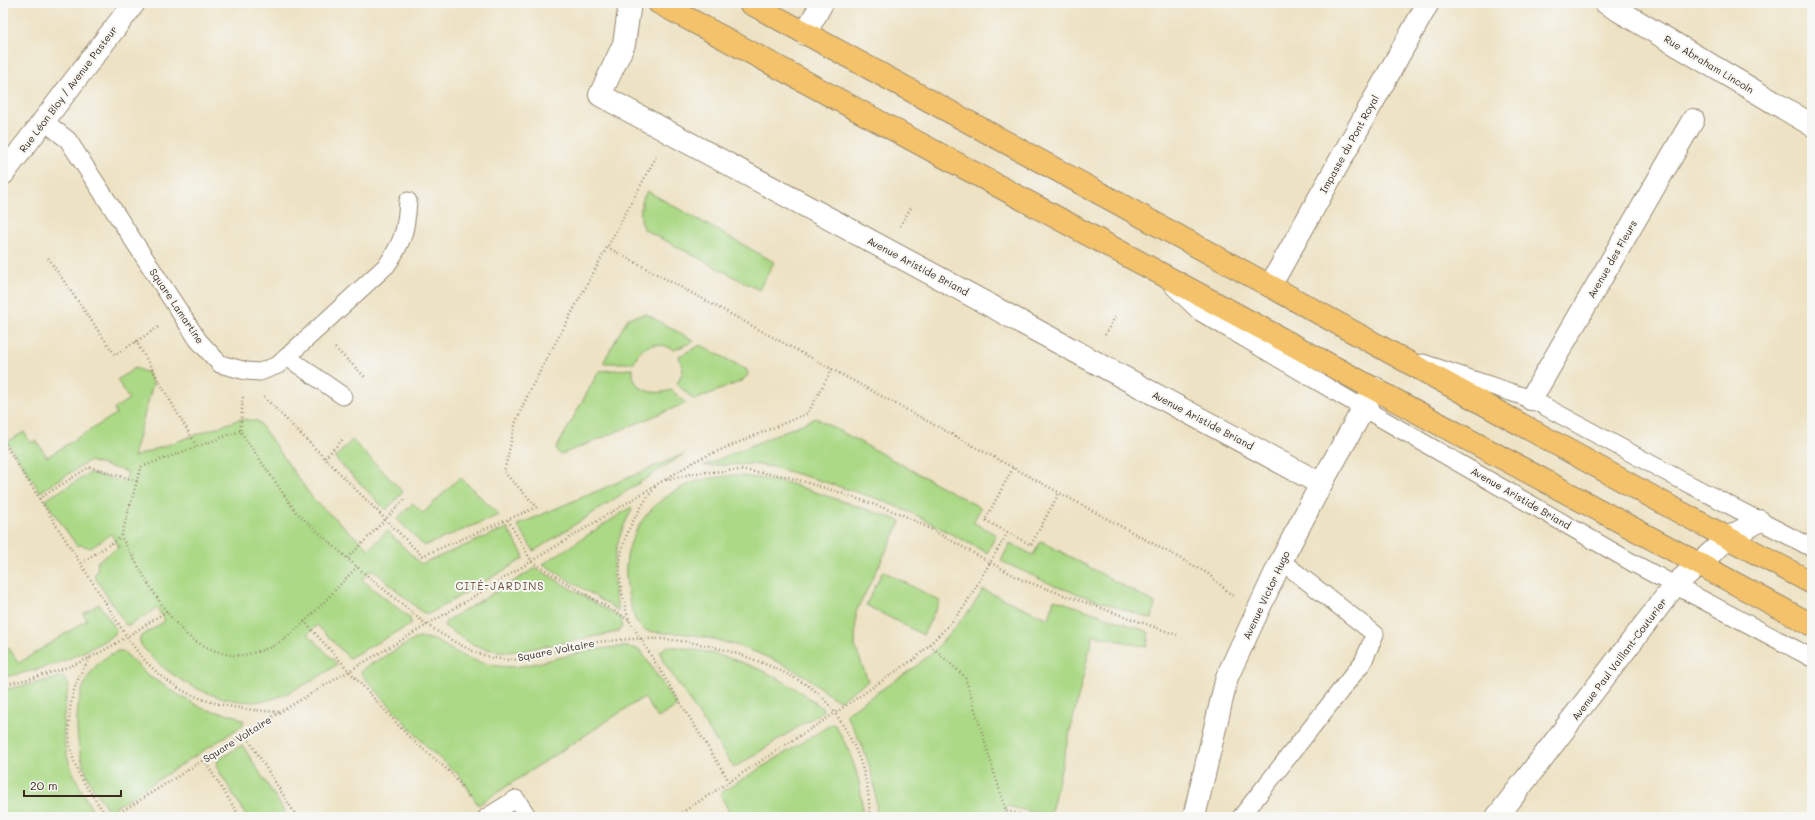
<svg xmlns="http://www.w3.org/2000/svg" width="1815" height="820" viewBox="0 0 1815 820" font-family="Mali,sans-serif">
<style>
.green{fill:#abd986;stroke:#738252}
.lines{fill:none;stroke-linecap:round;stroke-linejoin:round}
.service-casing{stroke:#948670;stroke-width:19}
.minor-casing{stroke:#948670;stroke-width:24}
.tertiary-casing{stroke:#948670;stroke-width:24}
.primary-casing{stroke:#948670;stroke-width:24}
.path{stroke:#948670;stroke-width:2.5;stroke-dasharray:1 3;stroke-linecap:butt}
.service{stroke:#fff;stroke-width:17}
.minor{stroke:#fff;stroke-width:22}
.tertiary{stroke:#fff;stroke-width:22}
.primary{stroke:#f3c26a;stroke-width:22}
.labels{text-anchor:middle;stroke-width:4;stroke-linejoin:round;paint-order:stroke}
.street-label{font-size:10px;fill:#3b2a1e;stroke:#f6f6f2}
.neighbourhood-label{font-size:11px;letter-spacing:1px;fill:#6e553f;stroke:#f6f6f2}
</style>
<rect width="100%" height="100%" fill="#f6f6f2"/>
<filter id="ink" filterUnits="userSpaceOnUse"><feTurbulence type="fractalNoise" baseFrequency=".025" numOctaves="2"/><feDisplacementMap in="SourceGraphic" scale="8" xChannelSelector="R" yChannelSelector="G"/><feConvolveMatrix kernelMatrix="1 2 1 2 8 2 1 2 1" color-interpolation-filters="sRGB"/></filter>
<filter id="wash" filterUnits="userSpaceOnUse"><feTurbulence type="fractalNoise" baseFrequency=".012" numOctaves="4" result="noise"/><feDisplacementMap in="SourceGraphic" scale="16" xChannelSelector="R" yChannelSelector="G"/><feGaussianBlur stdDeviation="0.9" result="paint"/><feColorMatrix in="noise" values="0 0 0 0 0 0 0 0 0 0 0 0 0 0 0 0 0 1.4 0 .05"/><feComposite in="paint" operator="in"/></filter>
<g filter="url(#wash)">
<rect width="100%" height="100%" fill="#ede2c3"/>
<g class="green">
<path d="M647,191l127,71 -15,28 -114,-60c-7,-11 -5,-28 2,-39z"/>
<path d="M646,314l48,27 -20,9c-16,-10 -34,-6 -40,13h-31l25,-45z"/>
<polygon points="701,345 747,370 748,375 742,381 694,400 677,384 683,371 679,356"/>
<path d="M135,368l13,5 5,10 -20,74 108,-38 17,2 55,78 56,50 18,-18 34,33 86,-36 16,26v5l-94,55 -7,-2 -50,-43 -10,11 48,38 1,5 -1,2 -61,33 -32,-33 -9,9 29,30c-10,10 -59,36 -73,37 -41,5 -87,-17 -115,-47 -4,-5 -11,-10 -9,-17l25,-16 -8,-13 -27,17h-4l-32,-49 3,-5 1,-10 21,-14 -8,-13 -20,14 -10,-3 -4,1 -32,-46 45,-27 35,9 3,-10 -39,-11 -49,31 -33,-50 17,-10 7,11 5,-3 11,17 69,-43 -2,-5 15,-10 -12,-19z"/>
<path d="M633,369c-2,22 22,27 38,21l15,13 -126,52 -4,-6 43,-78z"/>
<polygon points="816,418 981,508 973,522 996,535 987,553 916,515 881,500 815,479 773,467 753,464 703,466"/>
<polygon points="352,440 403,492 386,510 335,458"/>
<polygon points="684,454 534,551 517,525"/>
<path d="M734,475l25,3 29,5 113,38 -45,91 -1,34 13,35 -28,19c-8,0 -24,-17 -32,-22 -6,-4 -12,-7 -18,-10 -28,-15 -60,-26 -91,-32 -17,-4 -35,-2 -51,-5 -4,-1 -6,-3 -8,-5 -9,-9 -11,-28 -13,-40 -8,-46 23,-88 65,-103 13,-5 28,-6 42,-8z"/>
<polygon points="460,477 499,515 424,546 397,519 413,503 423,513"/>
<path d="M631,507l1,3c-19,32 -23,65 -13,101l-76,-47z"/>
<polygon points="1041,541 1155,603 1152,619 1055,586 1001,561 1010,543 1033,555"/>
<polygon points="536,568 621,618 622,626 618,632 525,650 507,652 486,649 472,644 444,626 446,621"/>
<polygon points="883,571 940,601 923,635 866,605"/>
<path d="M983,590l66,29 5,-20 95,33 -2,15 -54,-12 -43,181 -43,-10 -2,11 -22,-6 -2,6h-105c3,-35 -12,-71 -29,-100v-4l68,-46 20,-17 36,-41z"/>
<path d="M99,604l17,25 -1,5c-35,23 -71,36 -112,43v-28l5,-2 11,16 68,-43 -4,-6z"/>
<path d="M420,638c15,-1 23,8 36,14 20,11 43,17 65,14 25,-3 101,-29 120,-15l36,55 -19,12 -14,-21 -166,108 -18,-29 -30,-26 -68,-75 -1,-3 3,-4 51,-29z"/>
<path d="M667,646c56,5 112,26 155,62l1,3 -89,57 -71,-107 -3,-9z"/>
<path d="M118,651h5l26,25 33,21 22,12 32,7 8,5 -2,5 -133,85c-7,-11 -17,-22 -21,-34 -18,-40 -18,-107 30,-126z"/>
<path d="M63,677l6,8c-14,59 -1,81 27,132h-93v-127z"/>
<path d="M832,724l3,1c16,27 29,59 27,92h-130l-11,-21 1,-4z"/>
<polygon points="242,745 288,817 247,817 216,766 218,760"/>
</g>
</g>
<g filter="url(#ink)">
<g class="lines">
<defs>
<g id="service">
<path d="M44,121l24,19 130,200 22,24 26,7 14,1 18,-7 109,-100c17,-25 19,-35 21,-64"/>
<polyline points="1174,287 1200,312 1363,408 1633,563 1812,658"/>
<polyline points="287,357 343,396"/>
<polyline points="1423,363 1531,399 1679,479 1812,548"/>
<polyline points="487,817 516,799 528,817"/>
<polyline points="1241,817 1363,662 1375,634 1281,561"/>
</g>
<g id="minor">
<polyline points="630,3 624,44 600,95 1321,484"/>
<polyline points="1606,3 1812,125"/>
<polyline points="805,34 822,3"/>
<polyline points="1270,286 1428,3"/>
<polyline points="1531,399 1693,120"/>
<polyline points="1194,817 1227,677 1281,561 1321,484 1375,388"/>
<polyline points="1497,817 1675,585 1728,538 1759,521"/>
</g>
<polyline id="tertiary" points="3,174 134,3"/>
<g id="primary">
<polyline points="659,3 1812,625"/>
<polyline points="750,3 1270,286 1676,510 1812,583"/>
</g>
</defs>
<use href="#service" class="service-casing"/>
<use href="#minor" class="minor-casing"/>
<use href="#tertiary" class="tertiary-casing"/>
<use href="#primary" class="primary-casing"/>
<g class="path">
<polyline points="900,226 912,206"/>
<polyline points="607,247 1207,573 1233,596"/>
<polyline points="48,258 115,355 160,326"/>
<polyline points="1105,335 1115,317"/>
<polyline points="136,341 197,447"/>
<polyline points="335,348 365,377"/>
<polyline points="243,397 240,431 296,512 357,567 427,625 697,460 808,413 832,369"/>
<polyline points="264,397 422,556 537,507 504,472 516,421 530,390 656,157"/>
<path d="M240,431l-99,36 -20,70c20,32 37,69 64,96 9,10 33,20 46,22 12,2 31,-4 42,-9 27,-14 62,-57 84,-79"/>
<path d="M3,441l124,196c39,59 85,71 152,75"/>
<polyline points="325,458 343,439"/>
<polyline points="1013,468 985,520 1031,545 1059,493"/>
<polyline points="666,480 696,473 741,470 785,476 835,491 901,514 925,526 1022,580 1177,635"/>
<path d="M655,487c-35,48 -44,76 -26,133l100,161"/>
<polyline points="39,499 89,467 137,481"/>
<polyline points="508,520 532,562 629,620"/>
<polyline points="348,558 406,498"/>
<polyline points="81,563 121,537"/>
<polyline points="304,621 408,736 451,773 463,788 470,799"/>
<polyline points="930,645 965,677 1006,811 1033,817"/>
<path d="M90,658c-4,6 -8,13 -11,19 -13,28 -14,71 1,99 8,14 18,27 27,41"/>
<path d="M3,685c30,-7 60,-14 88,-28 26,-13 51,-30 76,-46"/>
<polyline points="245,734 297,817"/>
<polyline points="204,760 240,817"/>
<path d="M113,817l167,-105 147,-87c23,14 46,30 73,34 24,4 56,-10 80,-14 13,-3 26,-4 39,-5 57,-6 113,8 164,32 12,6 26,13 36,22 29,29 53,81 50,123"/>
<polyline points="675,817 835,713 917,657 949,625 964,607 1008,532"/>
</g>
<use href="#service" class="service"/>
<use href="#minor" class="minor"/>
<use href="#tertiary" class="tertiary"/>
<use href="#primary" class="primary"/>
</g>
</g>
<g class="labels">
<g class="street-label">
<text transform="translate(1709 64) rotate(31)" y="4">Rue Abraham Lincoln</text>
<text transform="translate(68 89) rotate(-53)" y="4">Rue Léon Bloy / Avenue Pasteur</text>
<text transform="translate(1349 144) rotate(-61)" y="4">Impasse du Pont Royal</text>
<text transform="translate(1612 259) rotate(-60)" y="4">Avenue des Fleurs</text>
<text transform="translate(918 266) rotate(28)" y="4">Avenue Aristide Briand</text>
<text transform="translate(177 306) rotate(56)" y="4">Square Lamartine</text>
<text transform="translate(1203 420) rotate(28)" y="4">Avenue Aristide Briand</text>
<text transform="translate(1521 498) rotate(30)" y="4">Avenue Aristide Briand</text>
<text transform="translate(1266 595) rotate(-65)" y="4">Avenue Victor Hugo</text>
<text transform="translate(556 650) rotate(-11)" y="4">Square Voltaire</text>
<text transform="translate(1619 659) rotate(-53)" y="4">Avenue Paul Vaillant-Couturier</text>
<text transform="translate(237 739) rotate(-32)" y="4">Square Voltaire</text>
</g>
<g class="neighbourhood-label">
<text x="500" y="590">CITÉ-JARDINS</text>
</g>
</g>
<rect width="1815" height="820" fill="none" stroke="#f6f6f2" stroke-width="16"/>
<path d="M24 790v6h97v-6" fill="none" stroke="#3b2a1e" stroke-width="2"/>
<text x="30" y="790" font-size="12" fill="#3b2a1e" stroke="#f6f6f2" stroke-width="3" paint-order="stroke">20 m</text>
</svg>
